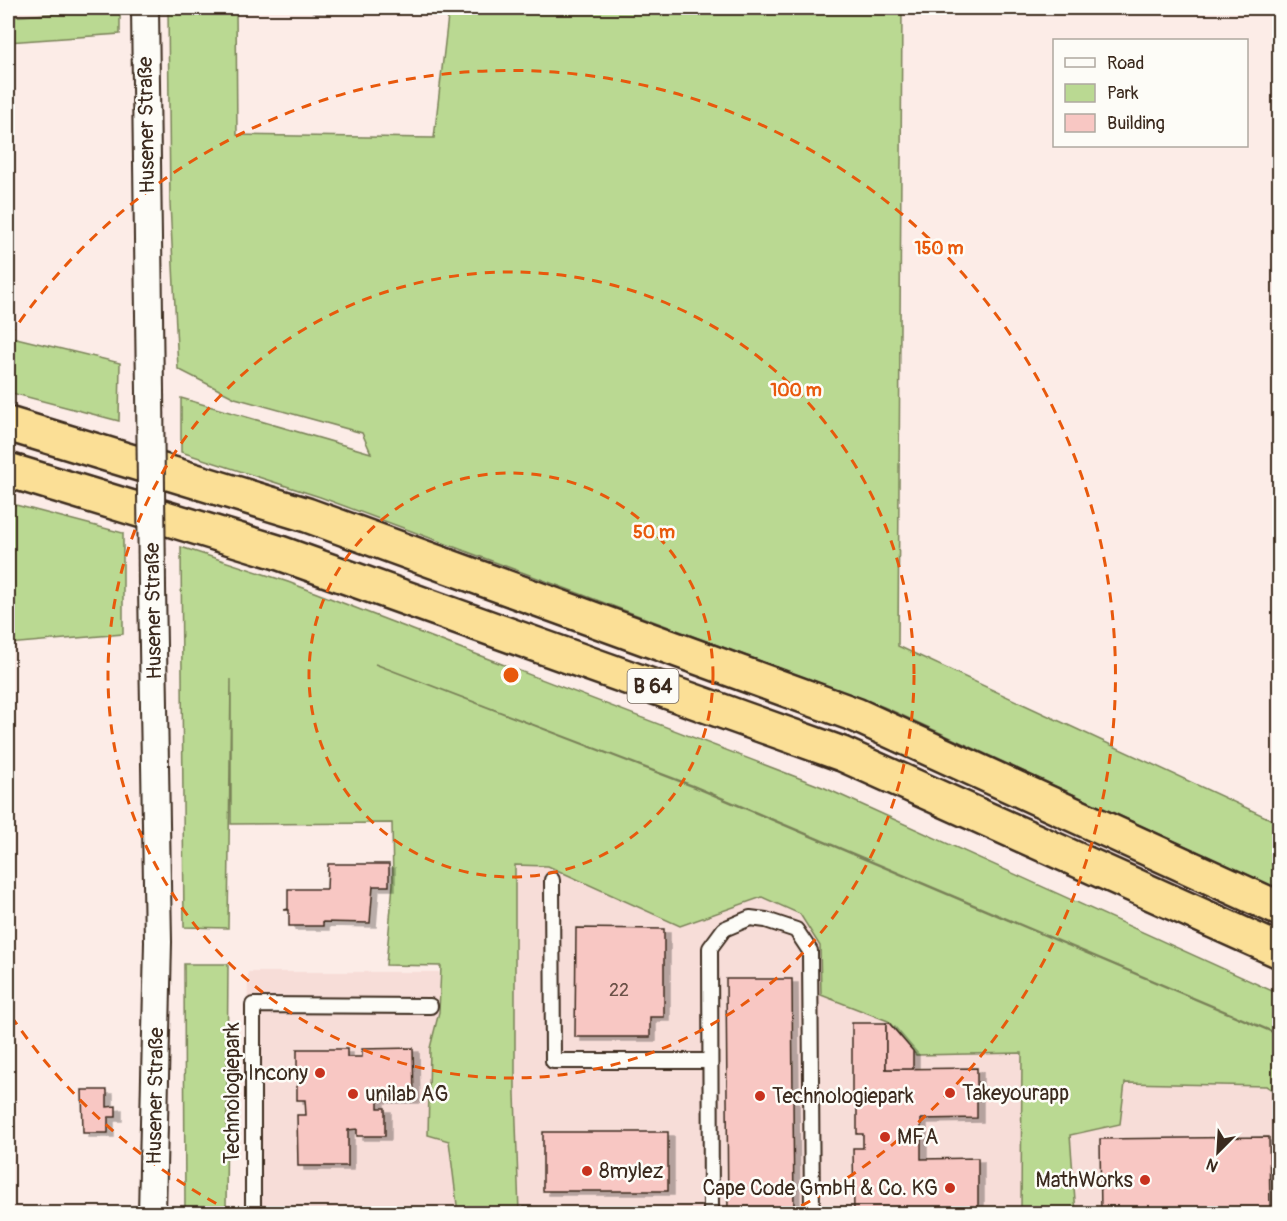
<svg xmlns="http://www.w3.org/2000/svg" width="1287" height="1221" viewBox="0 0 1287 1221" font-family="Pangolin,sans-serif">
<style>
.built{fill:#f7ddd8}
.green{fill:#bad992;stroke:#7a8258;stroke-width:1.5}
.building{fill:#f8c7c3;stroke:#3b2a1e;stroke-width:1.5;filter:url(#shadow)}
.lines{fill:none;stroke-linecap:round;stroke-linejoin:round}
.service-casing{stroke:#3b2a1e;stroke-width:18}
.minor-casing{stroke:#3b2a1e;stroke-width:30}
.trunk-casing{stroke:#3b2a1e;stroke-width:38}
.service{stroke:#fdfcf7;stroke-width:14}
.minor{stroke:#fdfcf7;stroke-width:26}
.trunk{stroke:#fbdf96;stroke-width:33}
.minor-bridge-casing{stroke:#3b2a1e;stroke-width:30;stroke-linecap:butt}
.minor-bridge{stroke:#fdfcf7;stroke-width:26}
.ring{fill:none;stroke:#e8590c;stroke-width:3;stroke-dasharray:10 8}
.poi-dot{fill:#c8321e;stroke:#fdfcf7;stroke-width:2}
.labels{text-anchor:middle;stroke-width:5;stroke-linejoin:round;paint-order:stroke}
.number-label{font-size:18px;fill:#6a5147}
.shield{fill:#fdfcf7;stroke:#75695f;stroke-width:1.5}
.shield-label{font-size:20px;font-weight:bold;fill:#3b2a1e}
.street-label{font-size:21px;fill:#3b2a1e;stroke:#fdfcf7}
.poi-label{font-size:21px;fill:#3b2a1e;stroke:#fdfcf7;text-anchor:start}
.centre{fill:#e8590c;stroke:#fdfcf7;stroke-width:3}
.ring-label{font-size:18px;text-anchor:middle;font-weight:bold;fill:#e8590c;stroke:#fdfcf7;stroke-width:5;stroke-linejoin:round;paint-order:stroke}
</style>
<defs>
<filter id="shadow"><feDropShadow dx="6" dy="4" stdDeviation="0" flood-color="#0004"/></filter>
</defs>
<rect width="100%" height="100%" fill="#fcece7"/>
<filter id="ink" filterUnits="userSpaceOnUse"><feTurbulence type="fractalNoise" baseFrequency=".0167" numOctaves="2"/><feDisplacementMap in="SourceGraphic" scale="12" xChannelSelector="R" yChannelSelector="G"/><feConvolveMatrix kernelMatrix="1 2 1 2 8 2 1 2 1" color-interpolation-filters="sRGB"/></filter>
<g filter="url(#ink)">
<g class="built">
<polygon points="514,865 548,866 680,926 761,897 800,914 820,946 822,995 888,1021 916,1055 1022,1053 1021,1213 519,1213 515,1094"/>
<polygon points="248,972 439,972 439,1012 430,1048 428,1134 449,1141 458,1213 244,1214"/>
<polygon points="1125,1083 1266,1086 1279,1094 1279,1213 1076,1213 1070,1135 1120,1124"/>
</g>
<g class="green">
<polygon points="102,8 120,8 120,34 8,42 8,17 101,10"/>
<polygon points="168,8 236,8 237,135 434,138 449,8 902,8 898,646 1279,823 1279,889 884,707 320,497 181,452 181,398 371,453 362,433 235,398 178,369 170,203"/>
<polygon points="8,336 120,363 119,421 8,392"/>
<polygon points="8,503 123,533 123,634 8,644"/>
<polygon points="181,547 288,582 825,788 1279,994 1279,1034 694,786 375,664 694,787 1279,1035 1279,1094 1266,1086 1125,1083 1120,1124 1070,1135 1076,1213 1021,1213 1022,1053 916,1055 888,1021 821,995 820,946 800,914 762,897 680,926 548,866 515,865 515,1094 519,1213 458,1213 449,1141 428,1135 430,1048 439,1012 441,966 386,965 393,884 392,823 231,824 231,679 228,928 184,927"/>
<polygon points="184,964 228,964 226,1213 185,1213"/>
</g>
<g class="building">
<polygon points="307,8 382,8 307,9"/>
<polygon points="328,864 389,864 389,886 373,886 370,923 323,922 323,926 289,926 289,910 284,910 288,909 288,889 327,889"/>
<polygon points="576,928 664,929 664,1017 650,1017 650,1037 575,1037"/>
<polygon points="726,979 792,979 794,1214 728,1214"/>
<polygon points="852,1023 886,1023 886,1069 977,1068 977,1118 921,1119 921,1159 978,1158 978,1214 854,1214 853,1148 863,1148 863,1134 857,1134 857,1108 862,1108 862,1094 852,1094"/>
<polygon points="886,1023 889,1023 913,1051 913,1069 886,1069"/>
<polygon points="413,1048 414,1099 378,1099 378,1108 385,1108 385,1136 357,1136 357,1129 348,1130 348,1166 298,1166 297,1115 306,1115 305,1100 297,1100 297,1049 347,1049 347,1057 362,1057 362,1049"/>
<polygon points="82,1090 107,1090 107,1107 116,1106 116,1117 108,1117 108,1133 83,1133"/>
<rect x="543" y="1132" width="125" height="59"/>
<polygon points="1269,1137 1270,1214 1101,1214 1100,1139"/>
<polygon points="523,1207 552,1208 553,1214 523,1214"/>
</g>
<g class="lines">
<defs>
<g id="service">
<polyline points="552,880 553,1061 710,1061"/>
<polyline points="253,1214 253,1005 430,1006"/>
<polyline points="711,1214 710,948 724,929 750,918 766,920 796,930 810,951 812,1214"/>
</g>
<g id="minor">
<polyline points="145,8 150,391"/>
<polyline points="152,1214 158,942 152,587"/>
</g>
<g id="trunk">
<polyline points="8,424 307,515 856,715 1280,909"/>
<polyline points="8,470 277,552 842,754 1280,951"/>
</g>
</defs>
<use href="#service" class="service-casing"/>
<use href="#minor" class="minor-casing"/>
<use href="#trunk" class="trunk-casing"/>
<use href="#service" class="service"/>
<use href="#minor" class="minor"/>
<use href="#trunk" class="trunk"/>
<defs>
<polyline id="minor-bridge" points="150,391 152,587"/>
</defs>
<use href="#minor-bridge" class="minor-bridge-casing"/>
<use href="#minor-bridge" class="minor-bridge"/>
</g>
</g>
<g class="ring">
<circle cx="511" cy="675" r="202"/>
<circle cx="511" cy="675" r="403"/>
<path d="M232 1212A605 605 0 0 1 9 1013M9 337A605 605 0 1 1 790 1212"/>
</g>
<g class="poi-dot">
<circle cx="320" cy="1073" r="6"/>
<circle cx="950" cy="1093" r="6"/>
<circle cx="353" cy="1094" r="6"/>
<circle cx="760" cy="1096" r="6"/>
<circle cx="885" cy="1137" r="6"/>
<circle cx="587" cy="1171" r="6"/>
<circle cx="1145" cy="1180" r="6"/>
<circle cx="950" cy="1188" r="6"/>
</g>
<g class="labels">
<g class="number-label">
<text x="619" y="996">22</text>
</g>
<rect class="shield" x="627.5" y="669" width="51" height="34" rx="4.5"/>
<g class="shield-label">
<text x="653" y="693">B 64</text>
</g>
<g class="street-label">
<text transform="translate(146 125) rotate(-91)" y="7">Husener Straße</text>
<text transform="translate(153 611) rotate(-91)" y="7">Husener Straße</text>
<text transform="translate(232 1093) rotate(-90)" y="7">Technologiepark</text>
<text transform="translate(155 1096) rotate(-89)" y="7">Husener Straße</text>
</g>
<g class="poi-label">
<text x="308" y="1080" text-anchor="end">Incony</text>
<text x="962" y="1100">Takeyourapp</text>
<text x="365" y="1101">unilab AG</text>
<text x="772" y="1103">Technologiepark</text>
<text x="897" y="1144">MFA</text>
<text x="599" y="1178">8mylez</text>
<text x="1133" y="1187" text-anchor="end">MathWorks</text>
<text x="938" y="1195" text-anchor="end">Cape Code GmbH &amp; Co. KG</text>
</g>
</g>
<circle cx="511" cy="675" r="9" class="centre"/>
<g class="ring-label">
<text x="939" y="254">150 m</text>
<text x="796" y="396">100 m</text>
<text x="654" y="538">50 m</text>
</g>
<rect width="1287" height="1221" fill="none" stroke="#fdfcf7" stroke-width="30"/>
<rect x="15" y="15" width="1257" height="1191" fill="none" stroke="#3b2a1e" stroke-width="2" filter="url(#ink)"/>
<rect x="1053" y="39" width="195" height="108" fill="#fdfcf7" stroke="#afa8a0" stroke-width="1.5"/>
<rect x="1065" y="58" width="30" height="9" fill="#fdfcf7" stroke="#afa8a0" stroke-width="1.5"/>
<text x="1107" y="69" font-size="18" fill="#3b2a1e">Road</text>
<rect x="1065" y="84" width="30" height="18" fill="#bad992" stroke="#afa8a0" stroke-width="1.5"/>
<text x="1107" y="99" font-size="18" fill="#3b2a1e">Park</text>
<rect x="1065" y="114" width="30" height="18" fill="#f8c7c3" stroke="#afa8a0" stroke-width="1.5"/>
<text x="1107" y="129" font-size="18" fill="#3b2a1e">Building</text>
<g transform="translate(1218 1152) rotate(204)" stroke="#fdfcf7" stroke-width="4.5" paint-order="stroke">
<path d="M0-4.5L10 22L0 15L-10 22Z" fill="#3b2a1e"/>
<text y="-9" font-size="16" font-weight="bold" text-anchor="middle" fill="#3b2a1e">N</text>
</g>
</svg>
